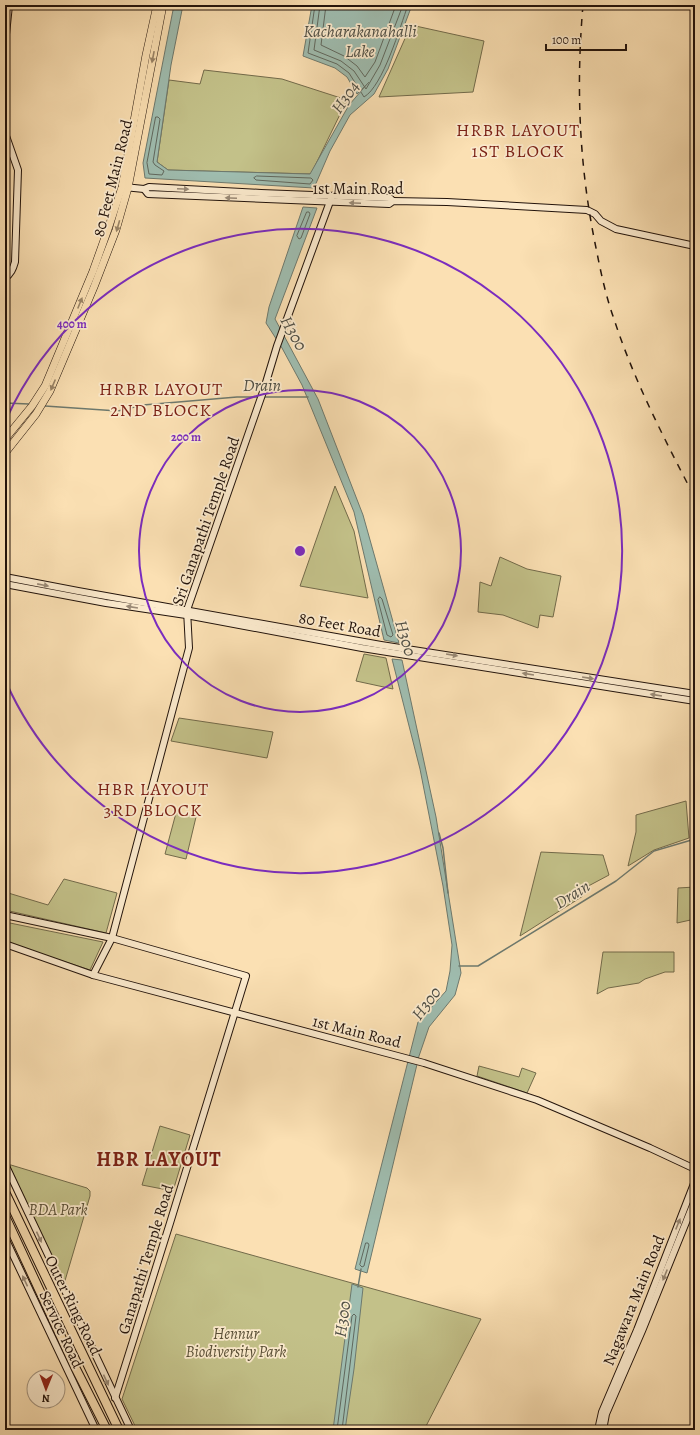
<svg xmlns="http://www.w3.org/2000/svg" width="700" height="1435" viewBox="0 0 700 1435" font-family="Alegreya,serif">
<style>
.green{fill:#c3c189;stroke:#726a4a}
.water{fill:#9fbdb0;stroke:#6d796e}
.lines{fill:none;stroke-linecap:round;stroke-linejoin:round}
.shore{stroke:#60685e;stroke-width:1}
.stream{stroke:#6d796e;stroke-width:1.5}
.secondary-casing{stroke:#22130b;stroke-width:8}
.primary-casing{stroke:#22130b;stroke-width:8}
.highway-casing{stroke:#22130b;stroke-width:10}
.secondary{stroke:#fcebce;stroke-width:6}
.primary{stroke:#fbe0b3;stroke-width:7}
.highway{stroke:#fbe0b3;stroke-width:8}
.rail{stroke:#22130b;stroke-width:1.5;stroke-dasharray:7 7;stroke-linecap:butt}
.oneway{fill:#998467}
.oneway2{fill:#9a8a76}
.ring{fill:none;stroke:#7b2cbf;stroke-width:2}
.labels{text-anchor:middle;stroke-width:3.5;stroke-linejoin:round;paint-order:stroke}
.street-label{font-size:16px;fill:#22130b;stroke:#fcebce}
.park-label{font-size:16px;font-style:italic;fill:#5a5037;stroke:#fcebce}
.water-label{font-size:17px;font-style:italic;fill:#4e4e45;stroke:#fcebce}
.quarter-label{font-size:18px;letter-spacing:1px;fill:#7a1f14;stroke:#fcebce}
.district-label{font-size:20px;font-weight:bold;letter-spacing:1px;fill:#7a1f14;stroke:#fcebce}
.centre{fill:#7b2cbf;stroke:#fcebce;stroke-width:2}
.ring-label{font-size:12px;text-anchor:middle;font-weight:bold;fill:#7b2cbf;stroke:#fcebce;stroke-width:3.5;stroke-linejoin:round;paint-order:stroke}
</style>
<rect width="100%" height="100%" fill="#fbe0b3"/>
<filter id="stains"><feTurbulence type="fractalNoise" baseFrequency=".005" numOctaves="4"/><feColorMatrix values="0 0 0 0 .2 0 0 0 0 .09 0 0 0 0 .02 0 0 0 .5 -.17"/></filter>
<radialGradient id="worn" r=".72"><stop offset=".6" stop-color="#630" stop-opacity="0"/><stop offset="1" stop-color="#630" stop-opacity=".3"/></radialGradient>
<g class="green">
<polygon points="411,25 484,41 473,92 379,97"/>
<polygon points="204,70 282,79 347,100 311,174 168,170 157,162 169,80 200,84"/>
<polygon points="335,486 354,531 368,598 300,586"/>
<polygon points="500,557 527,569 561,576 553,617 540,615 538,628 503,615 478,612 480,582 491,586"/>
<polygon points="364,654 386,658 393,689 356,681"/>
<polygon points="179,718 273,732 267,758 171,741"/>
<polygon points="686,801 689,838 654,850 628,866 636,832 636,815"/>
<polygon points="176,813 196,817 186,859 165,854"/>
<polygon points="541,852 603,855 609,875 579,891 583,896 520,936"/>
<polygon points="64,879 117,893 106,933 5,910 5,892 48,905"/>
<polygon points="695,887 695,919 677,923 678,888"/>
<polygon points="5,922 103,942 90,970 5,942"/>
<polygon points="603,952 674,952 674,972 665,972 645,979 639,983 608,988 597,994"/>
<polygon points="479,1066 519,1077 522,1068 536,1073 527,1093 477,1076"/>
<polygon points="160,1126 190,1135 173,1191 142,1185"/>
<polygon points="9,1165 11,1165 87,1188 90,1191 90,1196 64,1284"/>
<polygon points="176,1234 481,1319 424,1430 137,1430 122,1399"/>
</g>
<g class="water">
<polygon points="174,5 183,5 171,65 157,162 168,170 310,174 349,105 369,82 357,94 347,77 335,68 303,56 312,5 412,5 388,69 374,94 350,115 330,151 314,188 145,178 143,163"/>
<polygon points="303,207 317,208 275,319 318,399 363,515 399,643 384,640 354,512 302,385 282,348 266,323 269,307"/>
<polygon points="392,659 402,660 436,817 461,973 455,995 429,1027 419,1056 367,1273 355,1269 418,1022 446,991 450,971 452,945 443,886 420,769"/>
<polygon points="352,1284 363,1288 354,1369 345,1430 333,1430"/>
</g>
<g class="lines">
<g class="shore">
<path d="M315,5l-7,48 29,11 12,9 15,24c19,-11 36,-70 44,-92"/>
<polyline points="320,5 314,50 341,61 354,71 366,89 380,65 403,5"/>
<polyline points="326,5 321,45 344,56 357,66 365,77 375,62 396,5"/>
<polygon points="156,117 158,117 160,119 153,162 155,165 164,171 162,175 149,174 147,163"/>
<polygon points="257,176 311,178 313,180 310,184 256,180 254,178"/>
<polygon points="307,212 309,212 310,214 301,238 299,239 297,236"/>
<polygon points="380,597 382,599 393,635 391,637 387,635 378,600"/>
<polygon points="366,1243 368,1243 369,1245 364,1266 362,1267 360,1265"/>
<polyline points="337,1430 352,1316 354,1314 356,1316 342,1430"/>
</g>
<g class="stream">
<polyline points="263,397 308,397"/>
<polyline points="5,403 29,404"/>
<polyline points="45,406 118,411 143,405 237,397 260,397"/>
<polyline points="439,833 443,848 448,893"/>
<polyline points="459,966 478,966 616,881 654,851 695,839"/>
<polyline points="358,1287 361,1269"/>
</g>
<defs>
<g id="secondary">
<polyline points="5,44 9,5"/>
<path d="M5,133l13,37 -3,92c-2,7 -4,12 -10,16"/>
<polyline points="124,187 144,189 148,194 389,204 393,201 447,202 587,210 595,214 601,221 616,229 695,246"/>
<polyline points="144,189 149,187 261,193 390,198 393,201"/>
<polyline points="5,577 78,591 381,645 695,694"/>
<polyline points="5,584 106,603 186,615 362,648 695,701"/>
<polyline points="5,915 112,938 246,976 170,1223 115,1398"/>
<polyline points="5,944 93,975 424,1063 537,1100 650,1148 695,1169"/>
<polyline points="93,975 112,938 189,648 187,610 264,389 277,346 332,196"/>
<polyline points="5,1164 131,1430"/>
<polyline points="5,1238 96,1430"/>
<polyline points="598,1430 602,1412 637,1330 695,1181"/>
<polyline points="603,1430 606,1414 642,1331 695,1200"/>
</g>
<g id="primary">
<polyline points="5,439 32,406 45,386 93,271 108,229 122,187 146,55 157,5"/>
<polyline points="5,453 36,414 50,391 94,287 116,230 128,188 163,5"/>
</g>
<g id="highway">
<polyline points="5,1192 119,1430"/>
<polyline points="5,1216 76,1369 107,1430"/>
</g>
</defs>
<use href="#secondary" class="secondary-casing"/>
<use href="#primary" class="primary-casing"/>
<use href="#highway" class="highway-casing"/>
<use href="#secondary" class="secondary"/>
<use href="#primary" class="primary"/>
<use href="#highway" class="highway"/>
<path class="rail" d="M583,5c-7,80 -4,159 12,238 5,25 10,51 19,76 20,62 51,121 81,179"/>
</g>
<defs><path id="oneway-solid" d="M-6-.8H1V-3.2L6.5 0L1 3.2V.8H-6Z"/></defs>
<g class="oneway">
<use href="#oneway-solid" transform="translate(153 57) rotate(101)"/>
<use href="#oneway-solid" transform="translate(118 226) rotate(106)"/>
<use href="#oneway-solid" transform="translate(80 303) rotate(-68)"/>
<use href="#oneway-solid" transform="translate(53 385) rotate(113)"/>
</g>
<g class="oneway2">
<use href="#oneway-solid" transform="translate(183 189) rotate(3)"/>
<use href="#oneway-solid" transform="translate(231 198) rotate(-178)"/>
<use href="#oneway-solid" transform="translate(355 203) rotate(-178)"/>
<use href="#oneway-solid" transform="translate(43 585) rotate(11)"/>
<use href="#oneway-solid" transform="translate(132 607) rotate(-171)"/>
<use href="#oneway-solid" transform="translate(452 655) rotate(9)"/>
<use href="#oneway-solid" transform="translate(528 674) rotate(-171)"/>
<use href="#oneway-solid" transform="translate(588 678) rotate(9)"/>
<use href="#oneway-solid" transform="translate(656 695) rotate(-171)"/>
<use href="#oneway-solid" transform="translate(678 1224) rotate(-68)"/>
<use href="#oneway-solid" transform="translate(39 1237) rotate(65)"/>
<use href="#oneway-solid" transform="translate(665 1275) rotate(112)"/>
<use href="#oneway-solid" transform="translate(25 1281) rotate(-115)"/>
<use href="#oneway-solid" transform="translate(106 1380) rotate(65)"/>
</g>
<g class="ring">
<circle cx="300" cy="551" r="161"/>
<path d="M6 420A322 322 0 1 1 6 682"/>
</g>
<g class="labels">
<g class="street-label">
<text transform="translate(112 178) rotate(-76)" y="6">80 Feet Main Road</text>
<text x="358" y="194">1st Main Road</text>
<text transform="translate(205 521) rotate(-71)" y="6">Sri Ganapathi Temple Road</text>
<text transform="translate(340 624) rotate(10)" y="6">80 Feet Road</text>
<text transform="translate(357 1031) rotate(14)" y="6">1st Main Road</text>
<text transform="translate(145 1259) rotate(-73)" y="6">Ganapathi Temple Road</text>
<text transform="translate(633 1300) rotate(-68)" y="6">Nagawara Main Road</text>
<text transform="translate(74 1305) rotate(64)" y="6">Outer Ring Road</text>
<text transform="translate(62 1329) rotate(65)" y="6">Service Road</text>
</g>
<g class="park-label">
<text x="58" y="1215">BDA Park</text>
<text x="236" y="1339">Hennur<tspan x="236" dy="18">Biodiversity Park</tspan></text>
</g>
<g class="water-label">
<text x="360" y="37">Kacharakanahalli<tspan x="360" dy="20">Lake</tspan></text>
<text transform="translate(345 97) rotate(-55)" y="6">H304</text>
<text transform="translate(294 333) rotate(61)" y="6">H300</text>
<text x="262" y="391">Drain</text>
<text transform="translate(406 638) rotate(73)" y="6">H300</text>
<text transform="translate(572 894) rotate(-32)" y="6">Drain</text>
<text transform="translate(426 1003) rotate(-53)" y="6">H300</text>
<text transform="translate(342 1319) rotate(-82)" y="6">H300</text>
</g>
<g class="quarter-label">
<text x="518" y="136">HRBR LAYOUT<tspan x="518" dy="21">1ST BLOCK</tspan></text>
<text x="161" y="395">HRBR LAYOUT<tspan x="161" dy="21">2ND BLOCK</tspan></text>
<text x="153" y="795">HBR LAYOUT<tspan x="153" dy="21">3RD BLOCK</tspan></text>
</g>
<g class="district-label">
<text x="159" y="1166">HBR LAYOUT</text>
</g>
</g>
<circle cx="300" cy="551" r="6" class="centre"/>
<g class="ring-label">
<text x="72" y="328">400 m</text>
<text x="186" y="441">200 m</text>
</g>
<rect width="700" height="1435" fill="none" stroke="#fbe0b3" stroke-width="20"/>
<rect x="6" y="6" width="688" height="1423" fill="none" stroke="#22130b" stroke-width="2"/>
<rect x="10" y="10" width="680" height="1415" fill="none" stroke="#22130b"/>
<g transform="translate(46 1389) rotate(181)"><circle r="19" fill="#fcebce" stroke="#a59580"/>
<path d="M0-3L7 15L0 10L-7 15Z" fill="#8f2418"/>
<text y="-6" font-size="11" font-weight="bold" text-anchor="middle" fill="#22130b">N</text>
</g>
<path d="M546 44v6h80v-6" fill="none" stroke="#22130b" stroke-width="2"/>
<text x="552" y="44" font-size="12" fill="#22130b" stroke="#fcebce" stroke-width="3" paint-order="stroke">100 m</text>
<rect width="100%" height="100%" filter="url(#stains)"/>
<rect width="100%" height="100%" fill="url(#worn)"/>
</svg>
